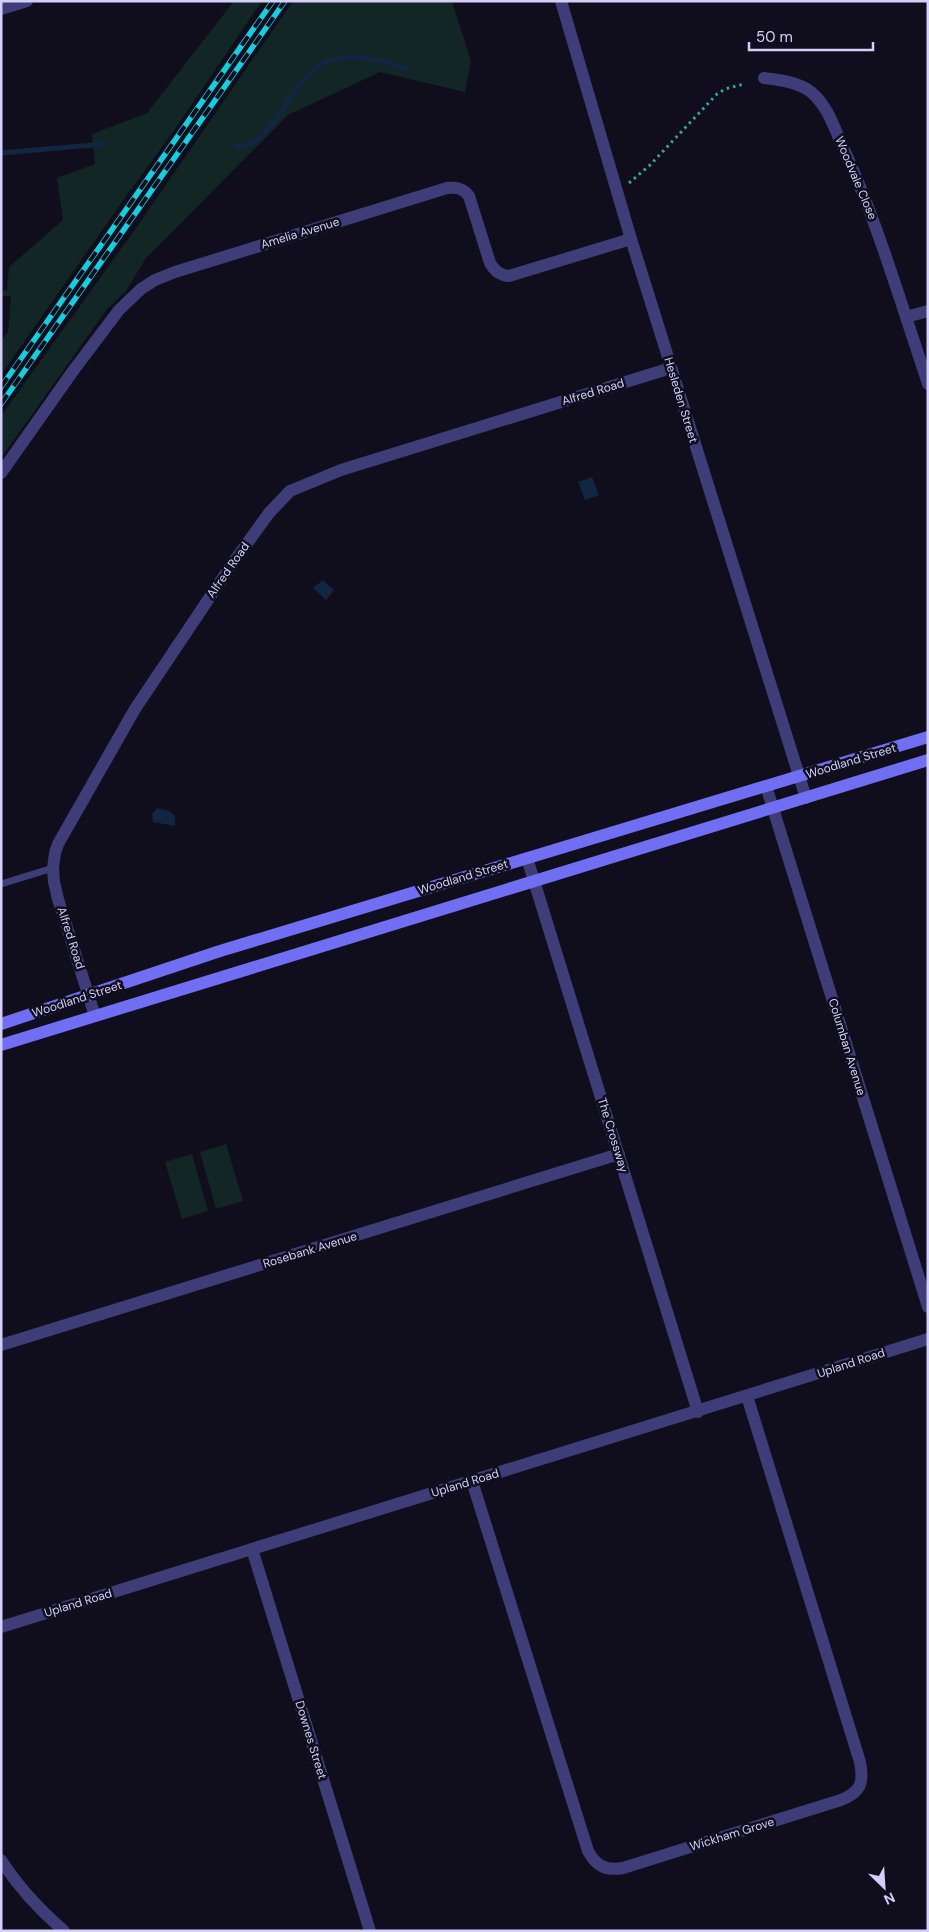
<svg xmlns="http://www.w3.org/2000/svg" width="929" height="1932" viewBox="0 0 929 1932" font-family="'DM Sans',sans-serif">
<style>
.green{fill:#112625}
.water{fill:#122541}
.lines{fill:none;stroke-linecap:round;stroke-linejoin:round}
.stream{stroke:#122541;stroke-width:5}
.path{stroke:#38a49d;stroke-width:3;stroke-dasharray:2.5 4;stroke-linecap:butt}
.lane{stroke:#3e3d78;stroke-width:7}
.street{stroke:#3e3d78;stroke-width:12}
.secondary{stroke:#706ef2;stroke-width:12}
.rail-casing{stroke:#15cee0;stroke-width:5.5}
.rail{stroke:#100e1d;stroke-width:4;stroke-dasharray:11;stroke-linecap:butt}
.labels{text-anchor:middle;stroke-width:5;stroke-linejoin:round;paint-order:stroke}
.street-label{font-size:12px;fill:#d3cefa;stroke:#100e1d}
</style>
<rect width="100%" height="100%" fill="#100e1d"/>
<g class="green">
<polygon points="234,1 262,1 173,132 124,199 1,375 1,342 8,332 11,296 1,296 1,291 7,290 9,267 63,220 57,178 95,164 92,134 147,113"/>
<polygon points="293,1 452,1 471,61 465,92 380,72 288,115 146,258 126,291 107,309 1,458 1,416 136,228"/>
<polygon points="226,1144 243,1201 216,1209 200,1152"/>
<polygon points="192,1154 208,1211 182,1219 165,1162"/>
</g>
<g class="water">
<polygon points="592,477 599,495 585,500 578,482"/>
<polygon points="323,580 334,590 326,600 313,588"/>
<polygon points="157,808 169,811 175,816 175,826 153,822 152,814"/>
</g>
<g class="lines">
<g class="stream">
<path d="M235,146c21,-1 24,-6 37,-22 13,-18 32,-51 52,-61 27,-13 58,-2 85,6"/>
<polyline points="1,153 105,144"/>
</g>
<polyline class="path" points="629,183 650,165 717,94 725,89 744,84"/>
<polyline class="lane" points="1,884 53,868"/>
<g class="street">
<polyline points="561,1 631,239 806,798"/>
<polyline points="1,9 27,1"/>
<path d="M764,78c16,2 34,4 47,14 16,13 23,35 31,53 26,56 45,114 64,172"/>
<polyline points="928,311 906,317 928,384"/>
<path d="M1,473l72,-102 46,-61 22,-21 14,-9 20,-8 272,-84c9,-1 16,0 22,8l21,67c5,8 9,12 19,13l122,-37"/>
<polyline points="766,786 928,1307"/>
<polyline points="527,858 698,1412"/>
<polyline points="95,1016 58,899 54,882 53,868 55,853 58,844 135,709 230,567 269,513 290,491 341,470 671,368"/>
<polyline points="1,1345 619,1154"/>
<path d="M472,1481l116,370c8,15 18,20 35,17l218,-68c20,-8 23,-17 19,-38l-113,-366"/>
<polyline points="252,1549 370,1931"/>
<polyline points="1,1627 928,1339"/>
<path d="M1,1860c17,27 39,50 63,71"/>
</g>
<g class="secondary">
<polyline points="1,1024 220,951 928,737"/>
<polyline points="1,1045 928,760"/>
</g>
<defs>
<g id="rail">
<polyline points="1,387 273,1"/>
<polyline points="1,404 285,1"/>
</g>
</defs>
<use href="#rail" class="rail-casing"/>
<use href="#rail" class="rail"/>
</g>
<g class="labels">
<g class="street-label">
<text transform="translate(856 178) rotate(67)" y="4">Woodvale Close</text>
<text transform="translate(300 233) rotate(-17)" y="4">Amelia Avenue</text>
<text transform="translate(593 392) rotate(-17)" y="4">Alfred Road</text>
<text transform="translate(681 400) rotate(73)" y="4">Hesleden Street</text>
<text transform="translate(228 570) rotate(-55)" y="4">Alfred Road</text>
<text transform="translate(851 761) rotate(-17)" y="4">Woodland Street</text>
<text transform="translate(463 877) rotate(-17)" y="4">Woodland Street</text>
<text transform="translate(71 938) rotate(72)" y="4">Alfred Road</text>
<text transform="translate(77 999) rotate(-18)" y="4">Woodland Street</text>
<text transform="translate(847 1047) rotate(73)" y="4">Columban Avenue</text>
<text transform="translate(613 1135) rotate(73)" y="4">The Crossway</text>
<text transform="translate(310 1250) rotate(-17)" y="4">Rosebank Avenue</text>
<text transform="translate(851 1363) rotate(-18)" y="4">Upland Road</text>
<text transform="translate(465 1483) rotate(-17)" y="4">Upland Road</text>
<text transform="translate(78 1603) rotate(-17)" y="4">Upland Road</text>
<text transform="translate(311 1740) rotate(73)" y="4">Downes Street</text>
<text transform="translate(732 1834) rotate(-17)" y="4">Wickham Grove</text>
</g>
</g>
<rect width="929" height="1932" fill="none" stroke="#d3cefa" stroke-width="5"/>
<g transform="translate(884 1887) rotate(155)" stroke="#100e1d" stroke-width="4" paint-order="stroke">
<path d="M0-4L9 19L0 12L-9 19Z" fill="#d3cefa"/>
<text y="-8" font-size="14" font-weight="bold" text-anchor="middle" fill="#d3cefa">N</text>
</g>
<path d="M749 42v8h124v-8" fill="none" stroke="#d3cefa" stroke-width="2.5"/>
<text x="756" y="42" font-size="15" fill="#d3cefa" stroke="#100e1d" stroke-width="4" paint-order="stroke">50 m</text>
</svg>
